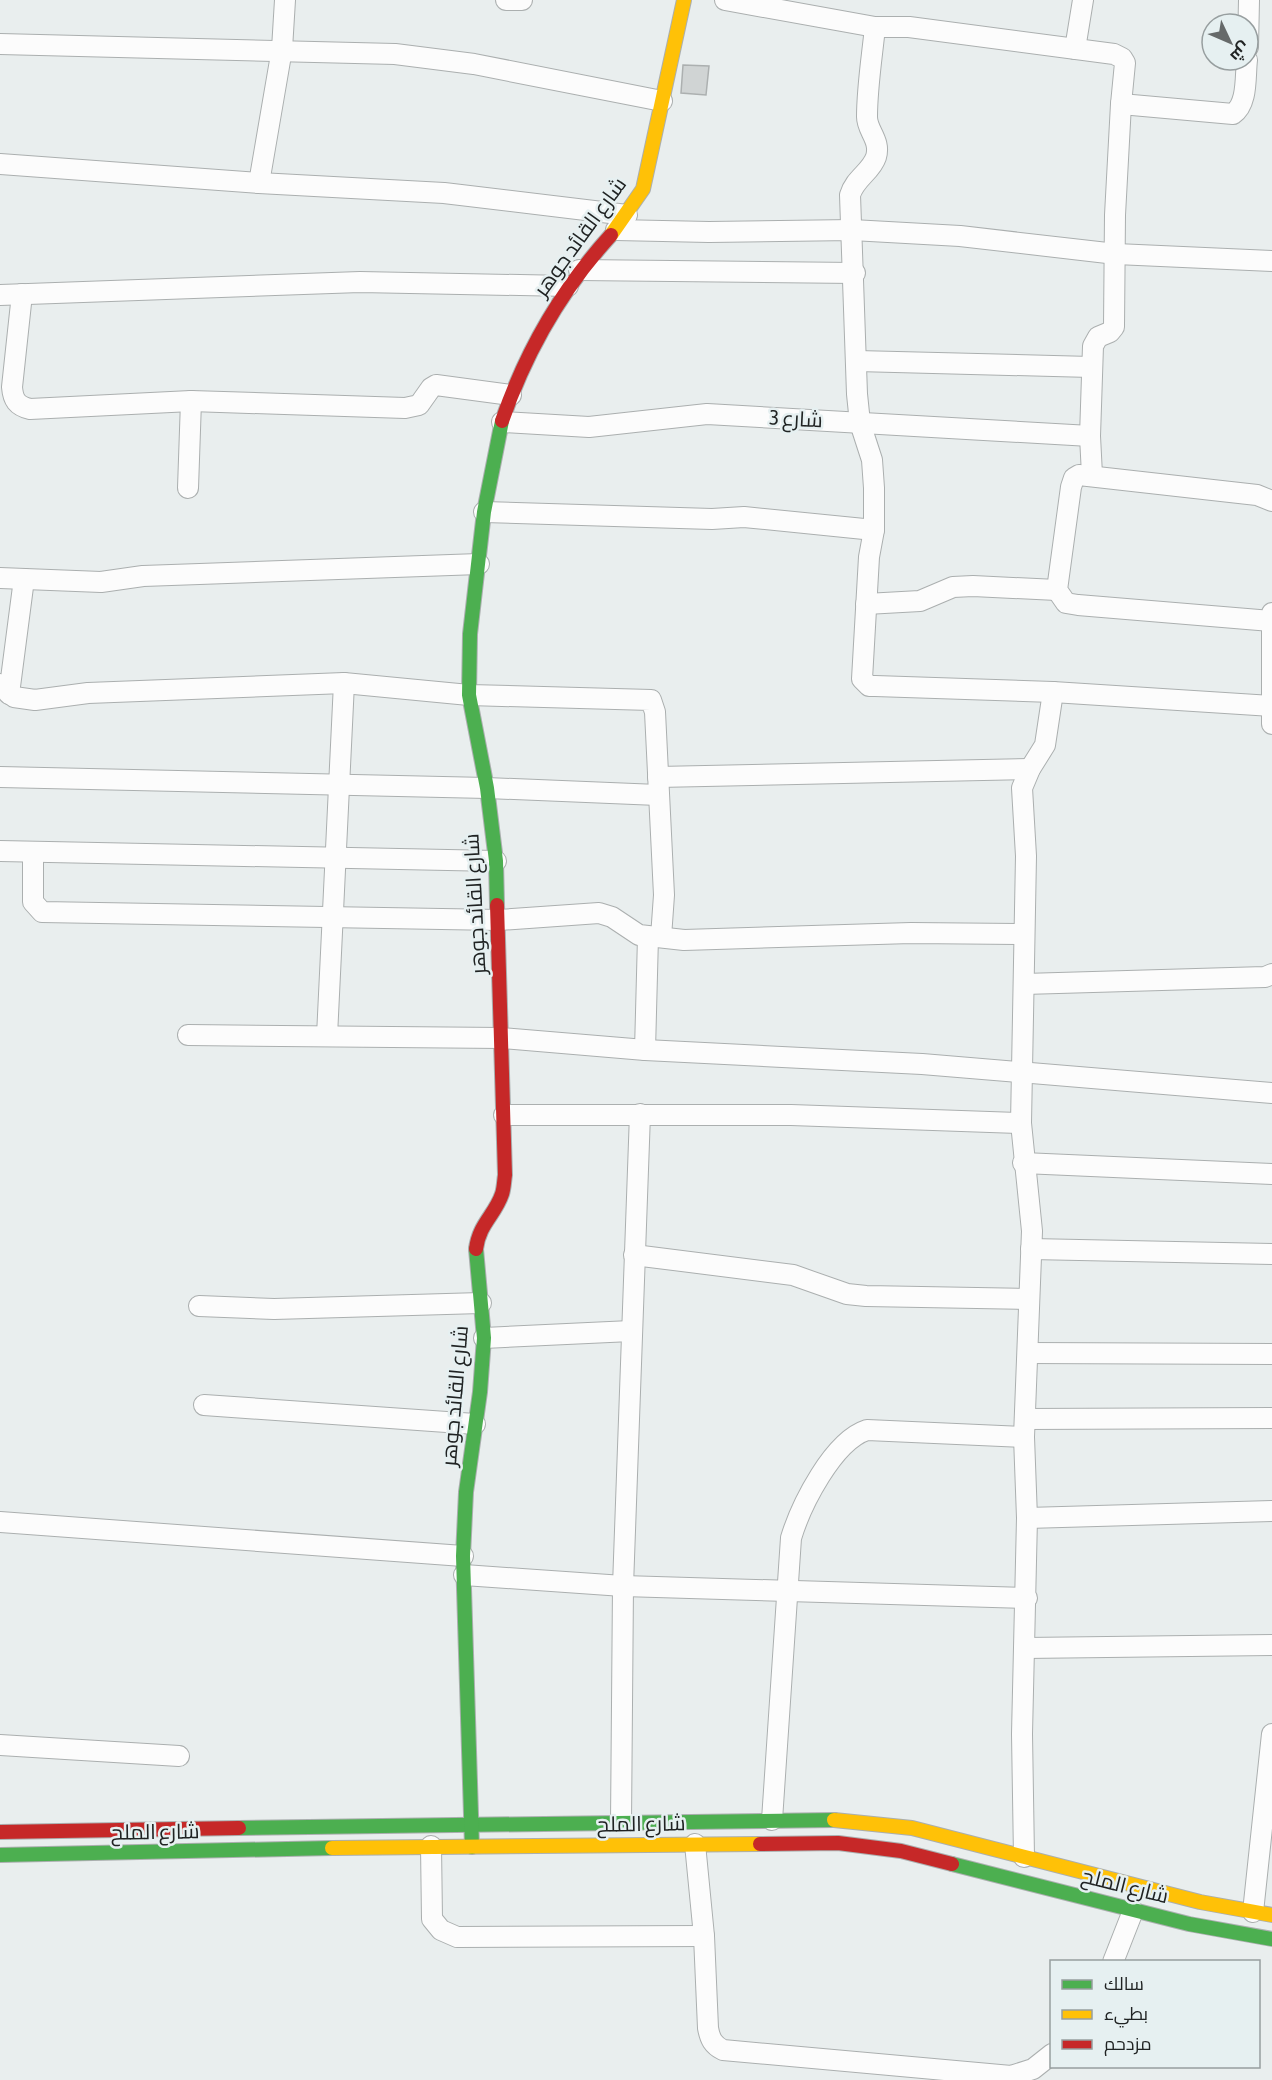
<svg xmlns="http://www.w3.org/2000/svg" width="1272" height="2080" viewBox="0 0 1272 2080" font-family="'Asap Condensed',Cairo,sans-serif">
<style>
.building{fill:#d0d4d4;stroke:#acb0b0;stroke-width:1.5}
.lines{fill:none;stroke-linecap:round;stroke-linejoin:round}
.street-casing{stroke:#abafaf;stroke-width:22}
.fast-casing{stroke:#abafaf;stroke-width:16}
.slow-casing{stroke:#abafaf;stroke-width:16}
.jam-casing{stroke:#abafaf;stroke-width:16}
.street{stroke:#fcfcfc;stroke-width:20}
.fast{stroke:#4caf50;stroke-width:14}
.slow{stroke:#ffc107;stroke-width:14}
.jam{stroke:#c62828;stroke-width:14}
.labels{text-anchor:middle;stroke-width:5;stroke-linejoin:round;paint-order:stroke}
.street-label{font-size:21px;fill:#202323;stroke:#e6f0f1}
</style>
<rect width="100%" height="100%" fill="#e9eeee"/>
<polygon class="building" points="683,65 709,66 706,95 681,93"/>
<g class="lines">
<defs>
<g id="street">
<polyline points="506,0 522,0"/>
<path d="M725,0l150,27h34l205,27 8,4 3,5 -4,41 112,10c15,-10 12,-38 14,-54"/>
<path d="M875,27c-3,30 -8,60 -8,90 0,14 14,23 9,40 -5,15 -21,21 -26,38l7,199 3,29 12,37 2,28v42l-5,27 -7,122 7,7h6l178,6 219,14"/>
<polyline points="0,44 395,54 474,64 662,101"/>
<polyline points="1248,47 1249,0"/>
<polyline points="1075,49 1083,0"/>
<polyline points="0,164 259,183 444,193 627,215"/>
<polyline points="259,183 282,49 285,0"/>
<polyline points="616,230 709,232 852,230 960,236 1116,254 1272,261"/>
<polyline points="579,270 855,273"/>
<path d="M22,294l-10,93c1,13 5,19 18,22l161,-8 214,7 14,-3 12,-17 5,-3 75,10"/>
<polyline points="0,295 360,282 568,286"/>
<polyline points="857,361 1091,367"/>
<polyline points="502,422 589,427 707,414 1090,436"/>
<polyline points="1092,475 1090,436 1093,346 1098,337 1110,332 1114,327 1115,215 1121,104"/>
<polyline points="188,488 191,401"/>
<polyline points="484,512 712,519 744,517 874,530"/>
<polyline points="0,578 101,582 143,576 479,564"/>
<polyline points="866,604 920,601 953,587 973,586 1057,590"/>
<polyline points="1272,613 1272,724"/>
<polyline points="1271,621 1078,605 1066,603 1057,590 1071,487 1074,478 1079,475 1257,495 1272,501"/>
<polyline points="0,684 14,697 35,700 88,693 344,683 469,695 651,700 655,712 664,895 661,937"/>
<polyline points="9,694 24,579"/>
<polyline points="0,777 487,788 658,795"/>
<polyline points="658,777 1030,769"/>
<polyline points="0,851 496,861"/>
<polyline points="33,854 33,902 42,912 499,920 599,913 612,917 639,935 684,940 911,933 1024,934"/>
<polyline points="1024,984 1265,977 1272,974"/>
<polyline points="188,1035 502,1038 645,1050 922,1064 1272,1093"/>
<polyline points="327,1036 344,683"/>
<polyline points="645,1050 648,937"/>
<polyline points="504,1115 791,1115 1021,1123"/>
<polyline points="1023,1163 1272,1174"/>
<polyline points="1031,1249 1272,1254"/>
<polyline points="634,1255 793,1275 847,1294 866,1296 1028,1299"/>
<polyline points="199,1306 274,1309 481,1303"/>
<polyline points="484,1338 631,1331"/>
<polyline points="1028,1353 1272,1354"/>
<polyline points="204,1405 475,1424"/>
<polyline points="1025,1419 1272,1418"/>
<polyline points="1027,1518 1272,1511"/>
<polyline points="0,1522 463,1556"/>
<polyline points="464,1575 623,1586 1027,1598"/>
<polyline points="1025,1648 1272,1645"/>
<polyline points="0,1745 179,1756"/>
<path d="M772,1820l19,-282c10,-33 42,-97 76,-108l157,7"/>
<polyline points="621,1823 623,1586 640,1114"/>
<path d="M695,1844l9,92 4,92c2,11 5,17 15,22l288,26 22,-7 19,-15"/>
<polyline points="431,1846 432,1919 441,1930 457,1937 704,1936"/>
<polyline points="1024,1857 1022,1734 1027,1518 1024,1437 1032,1231 1021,1123 1026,856 1022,788 1030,769 1045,745 1053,692"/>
<polyline points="1253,1912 1272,1734"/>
<polyline points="1113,1962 1133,1911"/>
</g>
<g id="fast">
<polyline points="497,905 496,861 487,788 469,695 470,634 484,512 502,421"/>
<polyline points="239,1828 834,1820"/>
<polyline points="472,1847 463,1556 466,1492 480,1392 484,1338 476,1249"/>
<polyline points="0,1855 332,1848"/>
<polyline points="952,1864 1189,1924 1272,1939"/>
</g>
<g id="slow">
<polyline points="611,235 643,189 684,0"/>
<polyline points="834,1820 912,1828 1200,1902 1272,1915"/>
<polyline points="332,1848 760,1844"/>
</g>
<g id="jam">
<path d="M502,421c24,-70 59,-131 109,-186"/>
<path d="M476,1249c3,-25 19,-34 26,-55 2,-6 2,-13 3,-19l-8,-270"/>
<polyline points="0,1832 239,1828"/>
<polyline points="760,1844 838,1843 901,1851 952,1864"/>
</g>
</defs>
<use href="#street" class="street-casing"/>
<use href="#fast" class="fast-casing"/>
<use href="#slow" class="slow-casing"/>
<use href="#jam" class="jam-casing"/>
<use href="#street" class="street"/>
<use href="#fast" class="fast"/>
<use href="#slow" class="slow"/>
<use href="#jam" class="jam"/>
</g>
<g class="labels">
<g class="street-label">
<text transform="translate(580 237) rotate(-54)" y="7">شارع القائد جوهر</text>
<text transform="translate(796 419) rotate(3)" y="7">شارع 3</text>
<text transform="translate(475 904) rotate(-93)" y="7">شارع القائد جوهر</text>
<text transform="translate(455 1396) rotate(-85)" y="7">شارع القائد جوهر</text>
<text transform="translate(641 1824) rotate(-1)" y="7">شارع الملح</text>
<text transform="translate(155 1832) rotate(-1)" y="7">شارع الملح</text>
<text transform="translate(1125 1886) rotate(14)" y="7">شارع الملح</text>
</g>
</g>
<rect x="1050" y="1960" width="210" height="108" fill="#e6f0f1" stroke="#979e9f" stroke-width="1.5"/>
<rect x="1062" y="1980" width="30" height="9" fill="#4caf50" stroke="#979e9f" stroke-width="1.5"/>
<text x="1104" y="1990" font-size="18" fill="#202323">سالك</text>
<rect x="1062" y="2010" width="30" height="9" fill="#ffc107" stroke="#979e9f" stroke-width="1.5"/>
<text x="1104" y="2020" font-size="18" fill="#202323">بطيء</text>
<rect x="1062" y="2040" width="30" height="9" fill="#c62828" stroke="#979e9f" stroke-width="1.5"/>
<text x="1104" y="2050" font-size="18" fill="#202323">مزدحم</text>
<g transform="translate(1230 42) rotate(134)"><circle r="28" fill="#e6f0f1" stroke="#979e9f" stroke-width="1.5"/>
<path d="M0-4.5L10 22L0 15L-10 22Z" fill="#666a6a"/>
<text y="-9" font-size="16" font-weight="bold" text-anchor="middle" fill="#202323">ش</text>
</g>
</svg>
